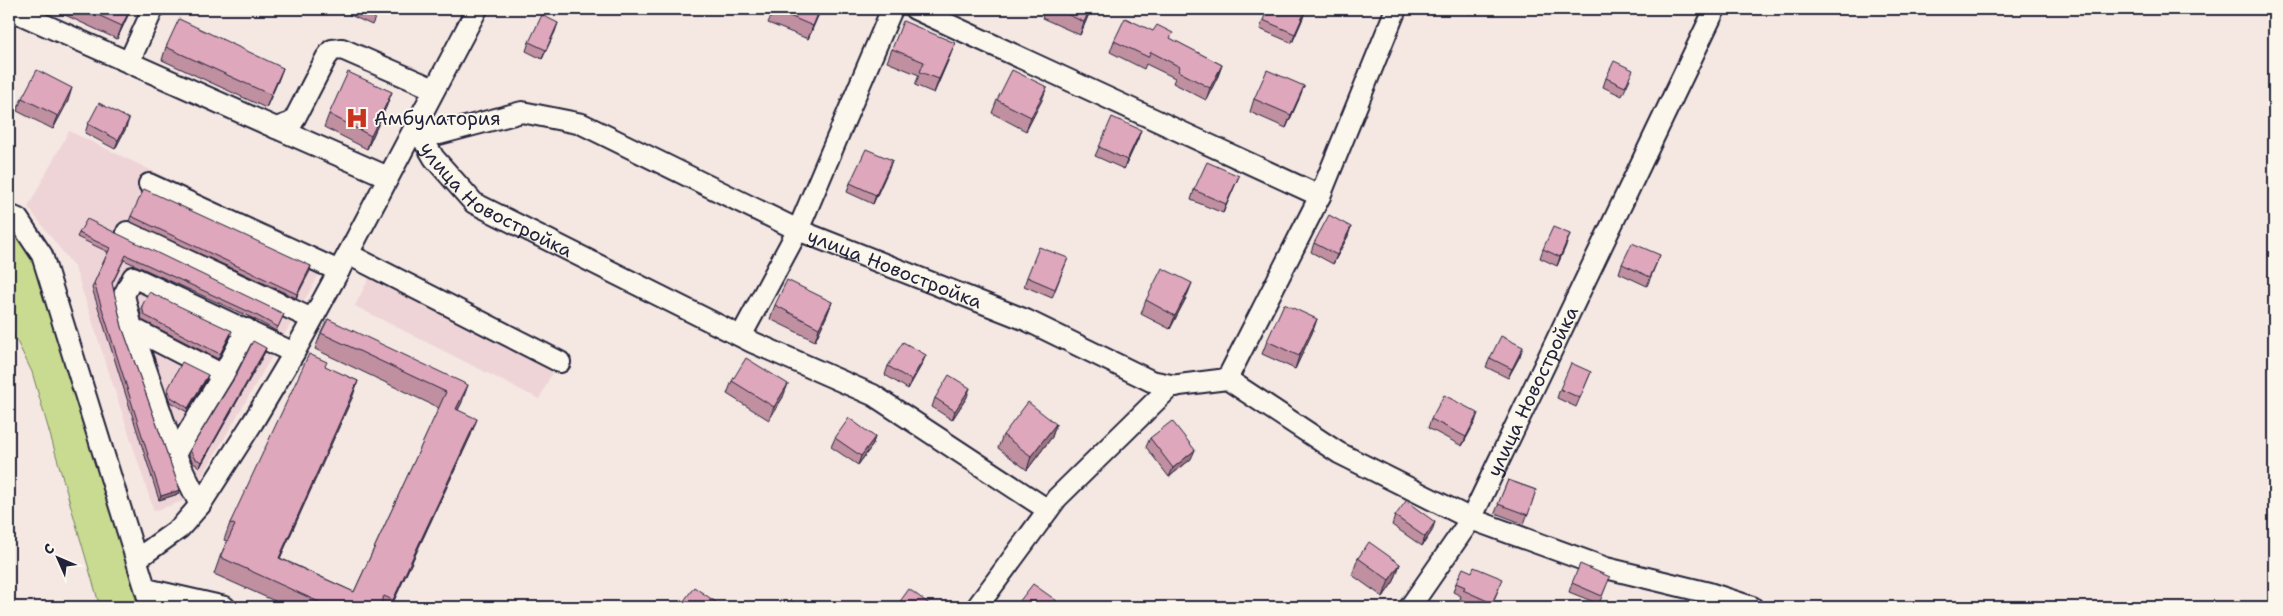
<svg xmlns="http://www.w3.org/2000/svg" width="2283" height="616" viewBox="0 0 2283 616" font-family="'Shantell Sans',sans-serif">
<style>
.built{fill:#eed4d6}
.green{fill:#c8db90;stroke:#757e66}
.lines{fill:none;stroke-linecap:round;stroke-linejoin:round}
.minor-casing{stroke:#22223b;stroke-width:24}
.minor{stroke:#fbf7ec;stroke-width:20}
.wall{fill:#c090a1;stroke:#22223b}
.shaded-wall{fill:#9c7583;stroke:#22223b}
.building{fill:#dfa7bb;stroke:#22223b}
.labels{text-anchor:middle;stroke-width:4;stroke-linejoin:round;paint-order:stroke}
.poi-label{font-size:19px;fill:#22223b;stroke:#fbf7ec;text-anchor:start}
.street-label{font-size:19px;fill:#22223b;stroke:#fbf7ec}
</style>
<rect width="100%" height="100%" fill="#f5e7e2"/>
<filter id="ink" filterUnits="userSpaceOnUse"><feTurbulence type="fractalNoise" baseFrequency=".02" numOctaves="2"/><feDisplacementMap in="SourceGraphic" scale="10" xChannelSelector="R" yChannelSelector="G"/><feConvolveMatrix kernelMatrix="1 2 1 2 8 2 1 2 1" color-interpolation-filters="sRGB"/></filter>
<g filter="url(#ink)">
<g class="built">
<polygon points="69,131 330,256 189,499 154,511 75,268 28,207"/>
<polygon points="370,276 554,369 539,399 355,306"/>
</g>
<polygon class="green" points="9,229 28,244 100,469 138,607 100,607 32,372 9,325"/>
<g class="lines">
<defs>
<g id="minor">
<polyline points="9,9 276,128 293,122 326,58 332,50 342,49 434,89"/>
<polyline points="915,9 1320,196"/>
<polyline points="129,62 153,9"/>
<path id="s1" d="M416,127l23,7 83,-22 60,12 216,106 228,90 125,61 25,5"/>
<path id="s2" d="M416,127l18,31 40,45 278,139 121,53 175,115"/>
<polyline points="276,128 388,177"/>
<polyline points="149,184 339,271"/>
<polyline points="9,215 18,219 42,255 151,607"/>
<polyline points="127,232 312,319"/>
<polyline points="348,254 560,362"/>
<polyline points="132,328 223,375"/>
<polyline points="741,336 798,230 892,9"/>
<polyline points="1227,379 1320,196 1396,9"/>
<polyline points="175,454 223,375 247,329"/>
<polyline points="200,505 175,454 132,328 124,295 133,277 294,353"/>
<polyline points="137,559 180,528 200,505 253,422 294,353 348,254 477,9"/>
<polyline points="146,589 225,607"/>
<path id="s3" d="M977,607l80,-109 114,-112 56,-7 112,74 132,66 244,-510"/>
<polyline points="1410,607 1471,519 1606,568 1709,593 1752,607"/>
</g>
</defs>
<use href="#minor" class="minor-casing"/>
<use href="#minor" class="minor"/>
</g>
<g class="wall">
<polygon points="52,9 131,9 117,39"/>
<polygon points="337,9 379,9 372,25"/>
<polygon points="774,9 821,9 808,39 768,23"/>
<polygon points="1045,9 1091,9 1080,35 1042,18"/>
<polygon points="1458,9 1473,9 1471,14"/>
<polygon points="1303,18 1292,43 1260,29 1263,20"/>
<polygon points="558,23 542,59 526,51 529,42"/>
<polygon points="1153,31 1171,39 1222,65 1218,76 1206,100 1173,83 1175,78 1146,64 1144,69 1110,52 1114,41"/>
<polygon points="955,43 950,56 934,93 915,85 919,75 887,62 892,49"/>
<polygon points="166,47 283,68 278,81 266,108 162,60"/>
<polygon points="1606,78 1630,79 1622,96 1603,87"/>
<polygon points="22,98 68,101 53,129 17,111"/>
<polygon points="1254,99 1299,99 1286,128 1250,112"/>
<polygon points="997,100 1042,100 1026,131 992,113"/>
<polygon points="387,105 367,149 324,127 329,114"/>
<polygon points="88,124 126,128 115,149 85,133"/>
<polygon points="1138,139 1124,169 1095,156 1099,147"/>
<polygon points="892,160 873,204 847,192 850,183"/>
<polygon points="1239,176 1223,213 1191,200 1194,190"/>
<polygon points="131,216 311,266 296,298 129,221"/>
<polygon points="79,233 284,314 276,331 252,318 124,260 112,284 122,327 180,490 178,494 159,500 92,288 108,252 77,237"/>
<polygon points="1348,236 1333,264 1311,252 1314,243"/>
<polygon points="1567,243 1557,266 1540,258 1543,249"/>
<polygon points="1660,255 1647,286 1619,273 1622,264"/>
<polygon points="1068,258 1052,298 1024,286 1027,277"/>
<polygon points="1187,296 1170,329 1141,314 1146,300"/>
<polygon points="832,302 827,315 815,341 770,319 775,305"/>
<polygon points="142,306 232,331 218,359 142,320 140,311"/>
<polygon points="328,319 462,402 458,410 471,435 391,607 288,607 214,574 220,557 227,541 224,540 230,523 325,367 358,381 352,398 280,558 354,592 439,408 315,349 321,333"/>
<polygon points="1317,319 1312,333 1295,369 1262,354 1267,341"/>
<polygon points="265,352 200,467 193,463 189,455 190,450"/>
<polygon points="1520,356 1508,378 1486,367 1490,358"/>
<polygon points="922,364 908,389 885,375 888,366"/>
<polygon points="1591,372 1576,407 1557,398 1560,389"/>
<polygon points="208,375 206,380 187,412 170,402 167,393 168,389"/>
<polygon points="732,381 783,397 769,420 727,394"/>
<polygon points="967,397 952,420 932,407 935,398"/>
<polygon points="1431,419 1475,422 1462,446 1428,428"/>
<polygon points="1056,424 1052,437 1027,470 998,448 1003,435"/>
<polygon points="875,437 872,446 858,465 831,447 835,438"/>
<polygon points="1150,438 1191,459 1169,477 1146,447"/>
<polygon points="1508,480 1536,490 1524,524 1495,513"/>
<polygon points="1395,516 1432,531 1422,546 1392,525"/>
<polygon points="1358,558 1400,564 1394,581 1383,597 1352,575"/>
<polygon points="1456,583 1499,588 1491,607 1479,607 1460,599 1461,596 1453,592"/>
<polygon points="1572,583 1606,586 1599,604 1569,592"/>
</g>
<g class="shaded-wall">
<polygon points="130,9 131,9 129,13 117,39 122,26"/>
<polygon points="820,9 821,9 808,39 813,26"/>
<polygon points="1090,9 1091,9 1080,35 1084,22"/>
<polygon points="1306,9 1303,18 1292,43 1295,34"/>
<polygon points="558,23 555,32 542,59"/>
<polygon points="955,43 950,56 934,93 939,79"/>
<polygon points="1222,65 1218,76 1206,100 1210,88"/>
<polygon points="283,68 278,81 266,108 271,95"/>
<polygon points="1304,86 1299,99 1286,128 1291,115"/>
<polygon points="1047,87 1042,100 1026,131 1031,117"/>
<polygon points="72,88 68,101 53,129 58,116"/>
<polygon points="392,92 387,105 367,149 371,136"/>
<polygon points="129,119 126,128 115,149 118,140"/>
<polygon points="1141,130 1138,139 1124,169 1127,160"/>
<polygon points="892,160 889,169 873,204 876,195"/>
<polygon points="1239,176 1235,185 1223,213 1226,204"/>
<polygon points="1351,227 1348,236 1333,264 1337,255"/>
<polygon points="1570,234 1567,243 1557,266 1560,257"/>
<polygon points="311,266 310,271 296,298 297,294"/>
<polygon points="1192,283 1187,296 1170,329 1175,316"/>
<polygon points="832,302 827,315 815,341 819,328"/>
<polygon points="1317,319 1312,333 1295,369 1299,356"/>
<polygon points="1523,347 1520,356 1508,378 1512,369"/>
<polygon points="266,348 265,352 200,467 202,462"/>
<polygon points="926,355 922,364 908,389 911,380"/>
<polygon points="208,375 206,380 187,412 188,408"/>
<polygon points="358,381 352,398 273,574 279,558"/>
<polygon points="788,384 783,397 769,420 774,407"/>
<polygon points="468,385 462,402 450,426 456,409"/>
<polygon points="970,388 967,397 952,420 955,411"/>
<polygon points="1478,413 1475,422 1462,446 1466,437"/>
<polygon points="477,419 471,435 391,607 390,607"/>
<polygon points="1056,424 1052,437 1027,470 1031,456"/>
<polygon points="875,437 872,446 858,465 861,456"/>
<polygon points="1195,450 1191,459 1169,477 1173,468"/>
<polygon points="180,490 178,494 159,500 161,496"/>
<polygon points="1435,522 1432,531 1422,546 1425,537"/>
<polygon points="1400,564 1394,581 1383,597 1389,580"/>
</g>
<g class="building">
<polygon points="85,9 130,9 122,26"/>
<polygon points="773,9 820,9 813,26"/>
<polygon points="1056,9 1090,9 1084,22"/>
<polygon points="1268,9 1306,9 1295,34 1263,20"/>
<polygon points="542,15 558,23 546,50 529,42"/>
<polygon points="1125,18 1153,31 1157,25 1173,33 1170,38 1222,65 1210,88 1178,71 1180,67 1151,52 1148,57 1114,41"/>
<polygon points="179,19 283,68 271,95 166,47"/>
<polygon points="903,21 955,43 939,79 920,72 924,62 892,49"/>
<polygon points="1614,61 1633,70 1625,87 1606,78"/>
<polygon points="37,70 72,88 58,116 22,98"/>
<polygon points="1012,70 1047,87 1031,117 997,100"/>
<polygon points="1267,70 1304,86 1291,115 1254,99"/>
<polygon points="348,72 392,92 371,136 329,114"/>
<polygon points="99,103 129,119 118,140 88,124"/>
<polygon points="1112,117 1141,130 1127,160 1099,147"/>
<polygon points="866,149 892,160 876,195 850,183"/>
<polygon points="1207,162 1239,176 1226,204 1194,190"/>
<polygon points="144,189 311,266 297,294 131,216"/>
<polygon points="1329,215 1351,227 1337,255 1314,243"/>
<polygon points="87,219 284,314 278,327 254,314 126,255 112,283 122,327 180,490 161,496 94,283 110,248 79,233"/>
<polygon points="1553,227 1570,234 1560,257 1543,249"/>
<polygon points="1632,243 1660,255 1650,277 1622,264"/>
<polygon points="1039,247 1068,258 1055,289 1027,277"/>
<polygon points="1162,268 1192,283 1175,316 1146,300"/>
<polygon points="787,280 832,302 819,328 775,305"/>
<polygon points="149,292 232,331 220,354 144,315 142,306"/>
<polygon points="1284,304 1317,319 1299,356 1267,341"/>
<polygon points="328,319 468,385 456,409 477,419 393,600 384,596 379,607 330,607 220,557 235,525 230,523 309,354 327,362 325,366 358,381 279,558 354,592 446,392 321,333"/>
<polygon points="1501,336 1523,347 1512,369 1490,358"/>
<polygon points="253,341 266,348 202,462 194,458 190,450 235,377"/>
<polygon points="903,342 926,355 911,380 888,366"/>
<polygon points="746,358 788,384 774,407 732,381"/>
<polygon points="182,362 208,375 188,408 171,397 168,389"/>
<polygon points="1571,363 1591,372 1580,398 1560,389"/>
<polygon points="949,375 970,388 955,411 935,398"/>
<polygon points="1444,395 1478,413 1466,437 1431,419"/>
<polygon points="1028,402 1056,424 1031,456 1003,435"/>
<polygon points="849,418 875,437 861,456 835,438"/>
<polygon points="1172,421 1195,450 1173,468 1150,438"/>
<polygon points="1508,480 1536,490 1528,515 1498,504"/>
<polygon points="1406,501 1435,522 1425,537 1395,516"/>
<polygon points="1369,542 1400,564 1389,580 1358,558"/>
<polygon points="1580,564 1610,577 1602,596 1572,583"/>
<polygon points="1474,567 1503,579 1492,603 1463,590 1465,587 1456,583 1463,568 1472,572"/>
<polygon points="1033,584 1057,601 1052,607 1015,607"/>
<polygon points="694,587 723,607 684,607 681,605"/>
<polygon points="909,589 932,606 931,607 896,607"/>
</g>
</g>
<defs>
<symbol id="hospital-bare" viewBox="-9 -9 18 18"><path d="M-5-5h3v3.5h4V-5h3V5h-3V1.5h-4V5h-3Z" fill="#c8321e" stroke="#fbf7ec" stroke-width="2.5" paint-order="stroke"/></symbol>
</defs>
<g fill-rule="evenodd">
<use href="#hospital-bare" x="341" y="102" width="32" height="32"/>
</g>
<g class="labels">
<g class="poi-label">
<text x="374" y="125">Амбулатория</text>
</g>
<g class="street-label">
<text dy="7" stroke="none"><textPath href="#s2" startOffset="112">улица Новостройка</textPath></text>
<text dy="7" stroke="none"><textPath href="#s1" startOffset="516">улица Новостройка</textPath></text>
<text dy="7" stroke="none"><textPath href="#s3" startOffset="775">улица Новостройка</textPath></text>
</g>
</g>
<rect width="2283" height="616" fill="none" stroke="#fbf7ec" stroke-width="30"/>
<rect x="15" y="15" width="2253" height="586" fill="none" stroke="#22223b" stroke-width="2" filter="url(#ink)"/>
<g transform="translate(58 558) rotate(315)" stroke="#fbf7ec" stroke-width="4" paint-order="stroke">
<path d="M0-4L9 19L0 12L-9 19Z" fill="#22223b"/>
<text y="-8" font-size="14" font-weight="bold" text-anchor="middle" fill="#22223b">С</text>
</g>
</svg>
